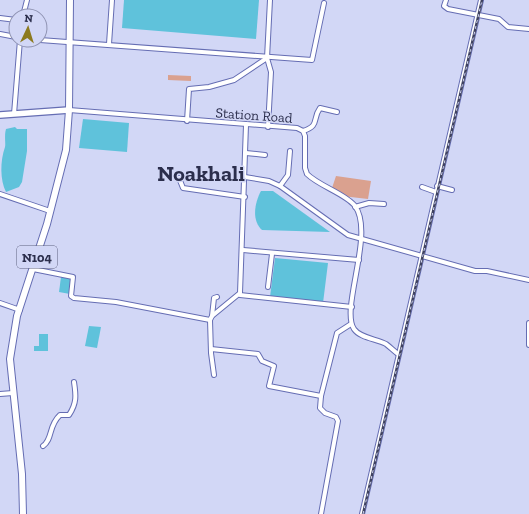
<svg xmlns="http://www.w3.org/2000/svg" width="529" height="514" viewBox="0 0 529 514" font-family="'Zilla Slab',serif">
<style>
.green{fill:#daa18f}
.water{fill:#5fc2db}
.lines{fill:none;stroke-linecap:round;stroke-linejoin:round}
.minor-casing{stroke:#656db3;stroke-width:6}
.major-casing{stroke:#656db3;stroke-width:8}
.highway-casing{stroke:#656db3;stroke-width:8}
.minor{stroke:#fff;stroke-width:4}
.major{stroke:#fff;stroke-width:5.5}
.highway{stroke:#fff;stroke-width:6}
.rail-casing{stroke:#3e415f;stroke-width:2.5}
.rail{stroke:#d2d7f6;stroke-width:1;stroke-dasharray:3;stroke-linecap:butt}
.labels{text-anchor:middle;stroke-width:3;stroke-linejoin:round;paint-order:stroke}
.shield{fill:#d2d7f6;stroke:#5d617f;stroke-width:1}
.shield-label{font-size:13px;font-weight:bold;fill:#2b2e4c}
.street-label{font-size:14px;fill:#2b2e4c;stroke:#d2d7f6}
.town-label{font-size:22px;font-weight:bold;fill:#2b2e4c;stroke:#d2d7f6}
</style>
<rect width="100%" height="100%" fill="#d2d7f6"/>
<g class="green">
<polygon points="168,75 191,76 191,81 168,80"/>
<polygon points="336,176 371,181 368,199 342,196 332,188"/>
</g>
<g class="water">
<polygon points="124,0 259,0 256,39 122,28"/>
<polygon points="83,119 129,123 127,152 79,148"/>
<path d="M15,127l2,2h10v22l-5,31 -3,5 -13,5c-6,-12 -6,-31 -1,-45 1,-2 -1,-12 1,-18z"/>
<path d="M261,191h12l57,41 -68,-2c-11,-10 -7,-28 -1,-39z"/>
<polygon points="275,258 328,263 323,303 270,297"/>
<polygon points="61,277 71,279 70,294 59,292"/>
<polygon points="89,326 101,327 97,348 85,346"/>
<polygon points="39,334 48,334 48,351 34,351 34,346 39,346"/>
</g>
<g class="lines">
<defs>
<g id="minor">
<polyline points="446,0 444,6 448,9 499,19 508,27 529,29"/>
<polyline points="23,16 27,0"/>
<polyline points="0,18 16,20"/>
<polyline points="0,34 16,37"/>
<polyline points="40,40 312,60 324,3"/>
<polyline points="109,44 112,0"/>
<path d="M69,110l228,18 6,3 2,5v32l2,6c12,12 39,20 48,32 20,27 -15,103 -1,123 6,9 23,10 32,15 4,3 8,7 12,10"/>
<polyline points="14,114 20,40"/>
<polyline points="187,121 189,89 209,87 234,80 267,58"/>
<polyline points="268,127 271,72 267,58 270,0"/>
<path d="M303,131c17,-5 9,-12 17,-23l17,4"/>
<polyline points="246,153 265,155"/>
<polyline points="245,177 269,181 280,186 348,235 475,271 487,271 529,280"/>
<polyline points="179,178 183,188 245,197"/>
<polyline points="280,186 288,175 290,151"/>
<polyline points="437,186 452,190"/>
<polyline points="422,187 436,192"/>
<polyline points="0,194 50,211"/>
<polyline points="355,207 369,203 384,204"/>
<polyline points="243,250 359,260"/>
<polyline points="33,269 73,277 71,296 74,298 116,302 210,320"/>
<polyline points="268,287 272,254"/>
<polyline points="240,295 352,307"/>
<polyline points="0,303 20,310"/>
<polyline points="212,316 214,298 217,297"/>
<polyline points="529,323 529,345"/>
<polyline points="211,349 258,354 262,361 274,366 269,386 321,396 337,333 351,324"/>
<polyline points="214,375 211,353 210,320 212,316 240,293 246,125"/>
<polyline points="0,394 13,393"/>
<path d="M43,446c10,-7 5,-20 17,-31h9c8,-12 7,-20 5,-33"/>
<polyline points="321,514 338,421 336,417 325,413 320,408 321,396"/>
<polyline points="362,514 481,0"/>
</g>
<polyline id="major" points="0,115 69,110"/>
<polyline id="highway" points="23,514 22,474 10,359 17,316 47,224 66,150 69,110 70,0"/>
</defs>
<use href="#minor" class="minor-casing"/>
<use href="#major" class="major-casing"/>
<use href="#highway" class="highway-casing"/>
<use href="#minor" class="minor"/>
<use href="#major" class="major"/>
<use href="#highway" class="highway"/>
<defs>
<polyline id="rail" points="363,514 482,0"/>
</defs>
<use href="#rail" class="rail-casing"/>
<use href="#rail" class="rail"/>
</g>
<g class="labels">
<rect class="shield" x="17" y="246" width="40" height="22" rx="3"/>
<g class="shield-label">
<text x="37" y="262">N104</text>
</g>
<g class="street-label">
<text transform="translate(254 115) rotate(4)" y="5">Station Road</text>
</g>
<g class="town-label">
<text x="201" y="181">Noakhali</text>
</g>
</g>
<g transform="translate(28 28) rotate(4)"><circle r="19" fill="#d2d7f6" stroke="#8f93b2"/>
<path d="M0-3L7 15L0 10L-7 15Z" fill="#8c7a1f"/>
<text y="-6" font-size="11" font-weight="bold" text-anchor="middle" fill="#2b2e4c">N</text>
</g>
</svg>
